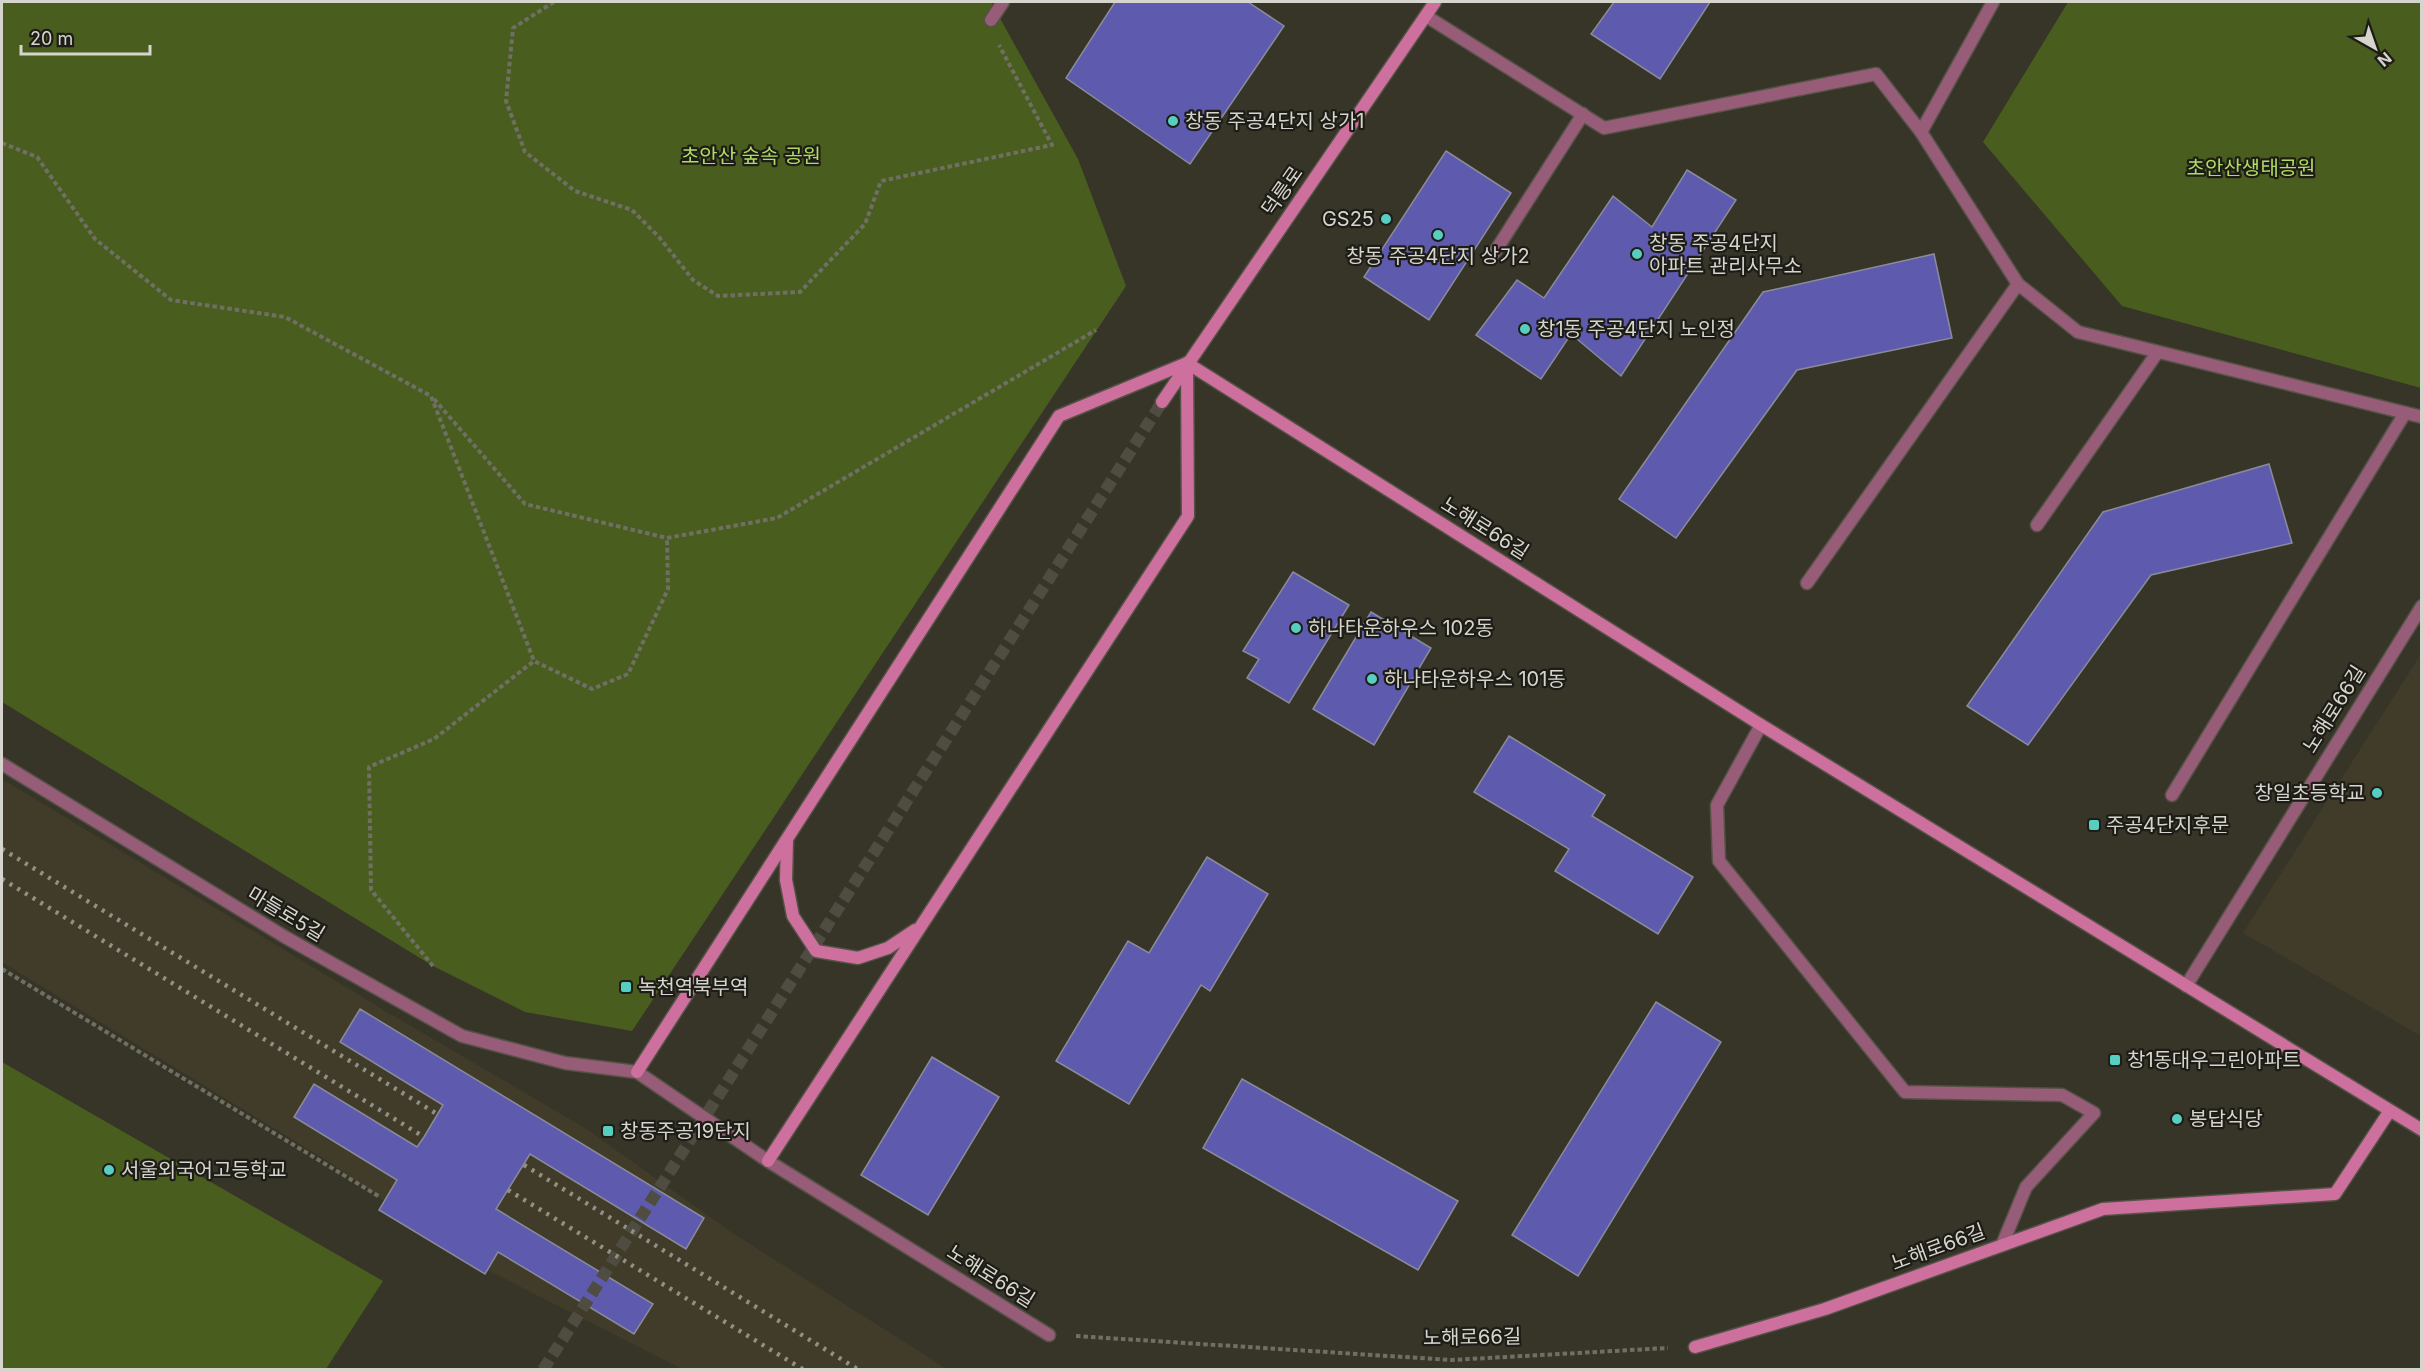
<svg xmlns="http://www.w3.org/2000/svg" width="2423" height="1371" viewBox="0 0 2423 1371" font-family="Inter,'Noto Sans KR',sans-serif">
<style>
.built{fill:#403c29}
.green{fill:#485d1e}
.building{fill:#5e5bae;stroke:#8a8b9a;stroke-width:1.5}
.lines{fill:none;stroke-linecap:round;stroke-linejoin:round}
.secondary-tunnel{stroke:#4f4d41;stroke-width:12;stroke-dasharray:12 6;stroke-linecap:butt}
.street-casing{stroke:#545246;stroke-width:15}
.secondary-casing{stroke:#545246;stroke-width:15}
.path{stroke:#706f64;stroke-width:4;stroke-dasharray:4.5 3;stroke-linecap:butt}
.street{stroke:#975c77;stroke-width:12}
.secondary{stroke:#cd709d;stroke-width:12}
.rail{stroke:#929086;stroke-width:4.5;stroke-dasharray:3 6;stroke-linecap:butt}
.poi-dot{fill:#58cec0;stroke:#1d1c16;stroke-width:2}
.labels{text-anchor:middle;stroke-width:4.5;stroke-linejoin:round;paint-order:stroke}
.poi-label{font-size:20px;fill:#d6d5cd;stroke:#1d1c16;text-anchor:start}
.park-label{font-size:20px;fill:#b1db60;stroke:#1d1c16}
.street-label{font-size:20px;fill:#d6d5cd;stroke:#1d1c16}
</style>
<rect width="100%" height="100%" fill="#373528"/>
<g class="built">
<polygon points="2421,654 2421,1036 2243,933"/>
<polygon points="2,779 387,1012 585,1128 731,1232 947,1369 682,1369 466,1259 331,1163 2,962"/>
</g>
<g class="green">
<polygon points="2,2 991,2 1078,159 1126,286 632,1031 525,1012 433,966 2,702"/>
<polygon points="2068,2 2421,2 2421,388 2122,306 1983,142"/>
<polygon points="2,1062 383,1281 326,1369 2,1369"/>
</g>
<g class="building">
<polygon points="1115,2 1248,2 1284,26 1190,164 1066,78"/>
<polygon points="1614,2 1710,2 1660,79 1591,34"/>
<polygon points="1446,151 1511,193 1429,320 1364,277"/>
<polygon points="1687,170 1736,200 1621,376 1571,334 1541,379 1476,335 1517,280 1544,298 1613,196 1652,227"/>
<polygon points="1934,254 1952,338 1797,370 1676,538 1619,499 1763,292"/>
<polygon points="2269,464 2292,543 2151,575 2028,745 1967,706 2103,512"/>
<polygon points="1293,572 1349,605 1289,703 1247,678 1259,659 1243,651"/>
<polygon points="1371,612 1431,648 1374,745 1313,709"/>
<polygon points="1509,736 1605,795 1592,816 1693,877 1658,934 1555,871 1569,849 1474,792"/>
<polygon points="1207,857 1268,894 1210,991 1201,985 1129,1104 1056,1061 1128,941 1149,953"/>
<polygon points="1656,1002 1721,1042 1578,1276 1512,1235"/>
<polygon points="360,1009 704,1218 686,1249 530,1154 496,1209 653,1304 634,1334 498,1252 485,1274 379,1210 397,1180 294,1117 314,1084 417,1147 424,1137 443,1105 340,1042"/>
<polygon points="932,1057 999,1097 928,1215 861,1175"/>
<polygon points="1242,1079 1458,1201 1418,1270 1203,1148"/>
</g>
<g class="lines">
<polyline class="secondary-tunnel" points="543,1370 1162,402"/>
<defs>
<g id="street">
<polyline points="1426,16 1604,128 1876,74 1921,132 2018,284 2078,332 2422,417"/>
<polyline points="991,20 1003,2"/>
<polyline points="1921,132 1993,2"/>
<polyline points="1491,258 1583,114"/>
<polyline points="2037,525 2157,353"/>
<polyline points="1807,583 2018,284"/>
<polyline points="1761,725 1717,805 1719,861 1905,1092 2062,1095 2094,1113 2026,1187 2002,1245"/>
<polyline points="2,764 285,937 462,1036 565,1063 637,1072 768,1161 1049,1335"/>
<polyline points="2172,795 2405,413"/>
<polyline points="2186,986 2422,606"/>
</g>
<g id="secondary">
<polyline points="1187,363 1761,725 2422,1130"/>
<polyline points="1162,402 1435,2"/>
<polyline points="787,840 786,880 793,916 816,951 858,958 888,948 915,930"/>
<polyline points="637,1072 1059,416 1187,363"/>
<polyline points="768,1161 1188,516 1187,363"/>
<polyline points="1695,1347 1825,1309 2103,1209 2335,1194 2389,1112"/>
</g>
</defs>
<use href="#street" class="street-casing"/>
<use href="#secondary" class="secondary-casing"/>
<g class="path">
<polyline points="554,2 513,28 506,101 525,152 575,191 632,210 659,237 693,280 718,296 800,292 865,224 881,181 1052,145 999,45"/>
<polyline points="2,143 37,157 95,239 171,300 285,317 431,396 534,661 592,689 628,674 668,589 667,538"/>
<polyline points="434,399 525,504 667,538 777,518 1096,330"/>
<polyline points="433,966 371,890 369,767 434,739 534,661"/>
<polyline points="2,969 380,1197"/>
<polyline points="1076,1336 1451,1360 1668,1348"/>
</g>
<use href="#street" class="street"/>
<use href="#secondary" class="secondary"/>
<g class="rail">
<polyline points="2,849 437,1114"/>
<polyline points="2,879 424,1137"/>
<polyline points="524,1165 859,1370"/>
<polyline points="508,1190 804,1370"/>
</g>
</g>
<g class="poi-dot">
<circle cx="1173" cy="121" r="6"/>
<circle cx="1386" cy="219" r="6"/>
<circle cx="1438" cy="235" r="6"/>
<circle cx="1637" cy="254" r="6"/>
<circle cx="1525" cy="329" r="6"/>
<circle cx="1296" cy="628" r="6"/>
<circle cx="1372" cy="679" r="6"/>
<circle cx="2377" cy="793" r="6"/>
<rect x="2088" y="819" width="12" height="12" rx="3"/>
<rect x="620" y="981" width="12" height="12" rx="3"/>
<rect x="2109" y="1054" width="12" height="12" rx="3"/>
<circle cx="2177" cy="1119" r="6"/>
<rect x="602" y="1125" width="12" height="12" rx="3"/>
<circle cx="109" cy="1170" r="6"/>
</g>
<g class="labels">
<g class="poi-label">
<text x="1185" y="128">창동 주공4단지 상가1</text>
<text x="1374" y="226" text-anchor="end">GS25</text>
<text x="1649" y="250">창동 주공4단지<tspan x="1649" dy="23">아파트 관리사무소</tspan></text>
<text x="1438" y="263" text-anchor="middle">창동 주공4단지 상가2</text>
<text x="1537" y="336">창1동 주공4단지 노인정</text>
<text x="1308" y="635">하나타운하우스 102동</text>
<text x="1384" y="686">하나타운하우스 101동</text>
<text x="2365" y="800" text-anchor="end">창일초등학교</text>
<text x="2106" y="832">주공4단지후문</text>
<text x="638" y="994">녹천역북부역</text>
<text x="2127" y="1067">창1동대우그린아파트</text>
<text x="2189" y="1126">봉답식당</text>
<text x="620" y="1138">창동주공19단지</text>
<text x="121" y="1177">서울외국어고등학교</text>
</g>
<g class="park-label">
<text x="751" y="163">초안산 숲속 공원</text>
<text x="2251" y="175">초안산생태공원</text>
</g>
<g class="street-label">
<text transform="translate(1282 191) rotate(-55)" y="7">덕릉로</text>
<text transform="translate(1485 528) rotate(32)" y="7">노해로66길</text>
<text transform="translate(2334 709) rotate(-58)" y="7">노해로66길</text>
<text transform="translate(286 914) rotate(31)" y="7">마들로5길</text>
<text transform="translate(1938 1247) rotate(-20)" y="7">노해로66길</text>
<text transform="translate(991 1276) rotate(32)" y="7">노해로66길</text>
<text transform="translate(1472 1337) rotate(-1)" y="7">노해로66길</text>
</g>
</g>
<rect width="2423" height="1371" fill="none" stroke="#d6d5cd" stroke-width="6"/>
<g transform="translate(2375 48) rotate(140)" stroke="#1d1c16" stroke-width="4.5" paint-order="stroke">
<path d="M0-4.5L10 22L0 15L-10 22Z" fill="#d6d5cd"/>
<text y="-9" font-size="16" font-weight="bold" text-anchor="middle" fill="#d6d5cd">N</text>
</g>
<path d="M21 45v9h129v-9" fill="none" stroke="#d6d5cd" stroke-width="3"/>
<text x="30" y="45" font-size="18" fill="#d6d5cd" stroke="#1d1c16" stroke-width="4.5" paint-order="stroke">20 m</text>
</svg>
